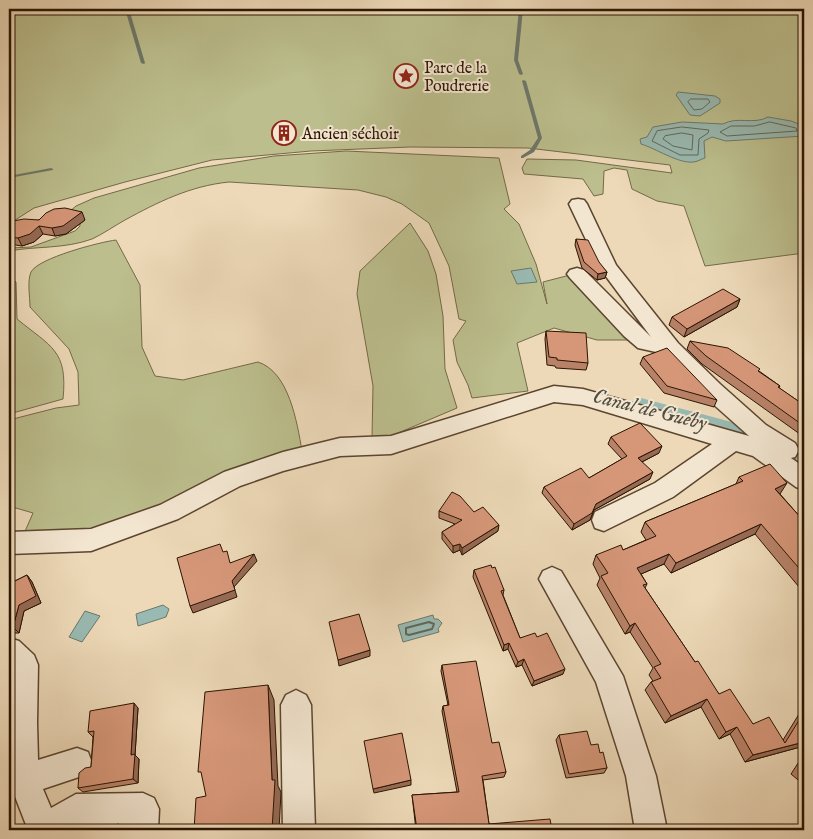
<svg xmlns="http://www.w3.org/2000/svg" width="813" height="839" viewBox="0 0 813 839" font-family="'IM FELL English',serif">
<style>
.green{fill:#bcbe8d;stroke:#746947}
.water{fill:#99bab2;stroke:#6d786b}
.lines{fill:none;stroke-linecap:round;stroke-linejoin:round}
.shore-far1{stroke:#62675a;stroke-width:1}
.shore{stroke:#62675a;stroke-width:2}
.stream{fill:#6d786b;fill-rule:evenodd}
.canal{fill:#99bab2;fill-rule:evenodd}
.minor-casing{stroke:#5c452f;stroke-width:3}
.minor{fill:#f3e6d1;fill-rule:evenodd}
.wall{fill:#b88268;stroke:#2b1401}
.shaded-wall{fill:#966a55;stroke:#2b1401}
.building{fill:#d69779;stroke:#2b1401}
.labels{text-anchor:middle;stroke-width:4;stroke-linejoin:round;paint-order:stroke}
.far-poi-label{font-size:16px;fill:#2b1401;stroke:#f3e6d1;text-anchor:start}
.water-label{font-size:21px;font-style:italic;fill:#524e3f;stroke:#f3e6d1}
</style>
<rect width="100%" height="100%" fill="#edd9b8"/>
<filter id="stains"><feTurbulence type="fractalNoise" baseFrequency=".004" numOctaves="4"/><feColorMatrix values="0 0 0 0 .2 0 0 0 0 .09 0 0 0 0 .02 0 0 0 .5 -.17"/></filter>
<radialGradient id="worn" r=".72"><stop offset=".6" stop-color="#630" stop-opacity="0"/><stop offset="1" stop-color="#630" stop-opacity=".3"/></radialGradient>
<g class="green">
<polygon points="9,9 804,9 804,253 705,266 684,206 657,201 632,189 627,170 614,168 604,171 603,194 594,196 583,179 524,174 522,168 527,159 576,160 672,173 670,165 528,148 410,147 311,151 212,160 125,182 34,208 9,224"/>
<path d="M346,151l153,7 11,46 -6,5 15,15 17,40 11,40 -4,-22 27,-7 60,65h-33l-43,-12 -37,15 11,48 -56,7 -4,-13 -11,-23 -4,-22 13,-19 -7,-2 -10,-53 -20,-43 -27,-19 -16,-7 -28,-7 -129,-8c-39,4 -71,20 -104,38 -11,6 -22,14 -33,19 -27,10 -56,7 -83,12v-3l22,-1 44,-16 5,-5v-7l-12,-6 8,-7 18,-8 105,-30 75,-12z"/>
<polygon points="410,223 428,251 436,274 443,316 445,369 457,408 391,436 372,438 373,386 357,294 360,271"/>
<path d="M116,240l24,45 2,62 13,29 28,4 75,-18c31,10 39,60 44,89l-194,76 -57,12 -28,-3 10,-23 -24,-7v-86l47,-12 23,-3 -1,-33 -9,-23 -39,-42c0,-10 -3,-26 1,-35 7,-14 69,-30 85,-32z"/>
<path d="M9,276l7,6 1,37c34,28 51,31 46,80l-54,15z"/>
</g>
<g class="water">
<polygon points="678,92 715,96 720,99 720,103 700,116 690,115 676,95"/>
<path d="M768,117l23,4 13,5v10l-78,5 -14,-4 -8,4 1,17c-4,1 -8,4 -12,4 -14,2 -38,-14 -52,-18l-1,-5 7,-2 6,-10 29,-5 41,2c14,-8 31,1 45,-7z"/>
<polygon points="531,268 537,282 517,284 511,271"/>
<polygon points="163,605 169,609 166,617 138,626 136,614"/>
<polygon points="85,611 100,616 82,642 69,637"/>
<polygon points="433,615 434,619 438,619 442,623 438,629 439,632 403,642 398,625"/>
</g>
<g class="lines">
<g class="shore-far1">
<polygon points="691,99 708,99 710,102 702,109 694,110 688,102"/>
<polygon points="770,122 796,128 797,131 727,136 720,132 731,126 754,126"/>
<polygon points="682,127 709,130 708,133 699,139 698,155 680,155 652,141 657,131"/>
<polygon points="682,133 693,135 692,150 673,146 663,139 665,136"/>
</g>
<polygon class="shore" points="429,622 434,624 432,629 409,635 406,634 406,628"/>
<g class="stream">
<polygon points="9,9 12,9 10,12 9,12"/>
<polygon points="125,9 129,9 145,63 144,64 141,63"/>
<polygon points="519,9 523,9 518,60 523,74 521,75 519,74 514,60"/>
<polygon points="523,80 526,81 542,138 534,152 523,158 521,158 521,156 530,150 538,138 522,81"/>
<polygon points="51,168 53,169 53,170 9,178 9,176"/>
</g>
<polygon class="canal" points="641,398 770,432 804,457 804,478 796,475 755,445 634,412 631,406 634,400"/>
<defs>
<g id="minor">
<polygon points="578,199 584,200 587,204 616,265 678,343 720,384 766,425 795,443 799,450 795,457 791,458 804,467 804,490 796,487 753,456 736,451 673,497 604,531 595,528 592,520 595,512 655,483 712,444 583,405 554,402 391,454 340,456 283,471 240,486 178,519 91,551 9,554 9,532 91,529 160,505 224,472 283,452 340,438 391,436 554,386 583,389 749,436 704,396 665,354 638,348 624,336 570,278 567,274 570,270 577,268 584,270 651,337 599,267 569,204 572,200"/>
<polygon points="552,567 561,571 623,676 656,776 667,830 635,830 626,776 596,682 539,579 543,571"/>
<polygon points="9,638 19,641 34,655 38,665 37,723 38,760 77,748 88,752 92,763 88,774 43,789 51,808 76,794 143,793 154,798 159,809 158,830 126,830 126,825 80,826 73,830 28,830 9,781"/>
<polygon points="296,690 306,695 311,705 315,830 283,830 281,705 286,695"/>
</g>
</defs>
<use href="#minor" class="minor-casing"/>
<use href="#minor" class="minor"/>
</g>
<g class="wall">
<polygon points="39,220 85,220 66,234 55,236 43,234 34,242 22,246 9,244 9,225"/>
<polygon points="576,239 607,272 605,278 597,280 582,268 575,245"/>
<polygon points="740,299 737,307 684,337 669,325 672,317"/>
<polygon points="546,331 588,363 586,370 556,368 555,366 547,365 545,339"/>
<polygon points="690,341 759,371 780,386 779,388 804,405 804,437 702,364 687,349"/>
<polygon points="643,357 717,400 714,407 664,393 640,364"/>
<polygon points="611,437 659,453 642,462 650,479 594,510 590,520 572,530 542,493 544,487 589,478 622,459 608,444"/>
<polygon points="739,477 780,494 802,519 804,518 804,593 755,534 671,573 664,564 641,574 647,584 645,588 695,662 719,694 753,724 783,740 804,706 804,746 745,762 730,734 719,739 701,707 665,723 645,690 651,682 653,681 649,675 653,668 630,632 625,634 597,585 600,578 593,564 596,555 623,550 646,540 641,532 645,522 736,484"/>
<polygon points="439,511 474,512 498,531 462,555 460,550 453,553 442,539 442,532 455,524 439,518"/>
<polygon points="492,568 504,590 503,595 520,638 537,637 563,674 532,686 522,665 516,667 508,649 503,651 473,577 474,570"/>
<polygon points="27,575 32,582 41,603 24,611 19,633 9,633 9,584"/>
<polygon points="442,665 492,743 506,772 504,777 483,780 489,824 552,830 416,830 412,795 457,792 442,711 443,706 448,705 441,671"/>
<polygon points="138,708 135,755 139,759 138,783 83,792 78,788 91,767 93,737 88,732"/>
<polygon points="559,735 591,745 600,753 607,768 604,773 566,778 556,740"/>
<polygon points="804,754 804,785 791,774"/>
</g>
<g class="shaded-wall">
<polygon points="82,212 85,220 66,234 55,236 52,228"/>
<polygon points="39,226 43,234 34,242 22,246 18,238"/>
<polygon points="607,272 605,278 597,280 598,274"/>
<polygon points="740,299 737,307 684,337 687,329"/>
<polygon points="662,446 659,453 636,465 638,458"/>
<polygon points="653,472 650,479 594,510 590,520 572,530 574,524 596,504"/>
<polygon points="787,483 780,494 775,489"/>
<polygon points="761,524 755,534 671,573 676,563"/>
<polygon points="499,525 498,531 462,555 462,548"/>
<polygon points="460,544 460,550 453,553 453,546"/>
<polygon points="254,554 257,561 234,587 237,597 193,613 190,606 232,581"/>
<polygon points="669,554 664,564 632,578 637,568"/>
<polygon points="27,575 32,582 41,603 24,611 19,633 13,627"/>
<polygon points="635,623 630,632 625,634 630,626"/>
<polygon points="509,643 508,649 503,651 504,645"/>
<polygon points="370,650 370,656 339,666 338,660"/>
<polygon points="524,659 522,665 516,667 518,662"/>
<polygon points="565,669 563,674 532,686 534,681"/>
<polygon points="268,685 274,700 278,786 281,792 279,830 272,830 272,780"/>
<polygon points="707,699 701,707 665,723 671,716"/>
<polygon points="134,703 138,708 135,755 139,759 138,783 133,779 131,755"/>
<polygon points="737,727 730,734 719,739 726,732"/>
<polygon points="804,742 804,746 745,762 753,755"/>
<polygon points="411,780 411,785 374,793 373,789"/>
</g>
<g class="building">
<polygon points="65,208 82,212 63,226 52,228 39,226 30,234 18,238 9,237 9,225 13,221 24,219 39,220 46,213 54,209"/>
<polygon points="576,239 588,240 599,262 607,272 598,274 584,262"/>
<polygon points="723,289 740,299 687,329 672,317"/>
<polygon points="546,331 586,333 588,363 557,360 557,358 549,357"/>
<polygon points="690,341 728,348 760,369 758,371 780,386 778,387 804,405 804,426 706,356"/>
<polygon points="667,348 717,400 667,386 643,357"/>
<polygon points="640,423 662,446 638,458 653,472 596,504 592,513 574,524 544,487 581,468 589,478 627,456 611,437"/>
<polygon points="770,464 787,483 775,489 802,519 804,518 804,574 761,524 676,563 669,554 637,568 647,584 643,585 695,662 698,661 719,694 730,689 753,724 769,717 785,743 804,712 804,742 753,755 737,727 726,732 707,699 671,716 651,682 661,678 654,667 661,664 635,623 630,626 601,576 608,573 596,555 621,545 623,550 656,536 645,522 743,481 739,477"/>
<polygon points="452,492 460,496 474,512 483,507 499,525 462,548 460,544 453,546 442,532 462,520 439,511"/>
<polygon points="220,544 223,552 227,551 230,563 254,554 232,581 235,590 190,606 177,558"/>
<polygon points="491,565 492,568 495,567 504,590 501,591 520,638 535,633 537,637 547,633 565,669 534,681 524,659 518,662 509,643 504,645 474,570"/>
<polygon points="27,575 36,596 19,605 13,627 9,627 9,584"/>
<polygon points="359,614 370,650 338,660 329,622"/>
<polygon points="476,661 492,743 499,742 506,772 482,776 489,824 550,819 552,830 417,830 412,795 459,792 443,706 449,705 442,665"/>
<polygon points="268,685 272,780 275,780 272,830 194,830 196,798 206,796 201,772 198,772 205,692"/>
<polygon points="134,703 131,755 135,754 133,779 78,788 79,773 85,768 91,767 94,731 88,732 90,711"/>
<polygon points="587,731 591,745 598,744 600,753 603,752 607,768 569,774 559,735"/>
<polygon points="402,733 411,780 373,789 364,741"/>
<polygon points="804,762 804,771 800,768"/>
<polygon points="119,824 121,828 130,828 130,830 94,830"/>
</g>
<defs>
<symbol id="sight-ring" viewBox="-11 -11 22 22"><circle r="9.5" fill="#f3e6d1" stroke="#8f2418" stroke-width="1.5"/><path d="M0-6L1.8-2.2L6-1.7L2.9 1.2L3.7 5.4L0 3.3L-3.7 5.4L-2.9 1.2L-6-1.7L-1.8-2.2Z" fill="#8f2418"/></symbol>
<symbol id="building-ring" viewBox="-11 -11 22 22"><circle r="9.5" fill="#f3e6d1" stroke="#8f2418" stroke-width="1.5"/><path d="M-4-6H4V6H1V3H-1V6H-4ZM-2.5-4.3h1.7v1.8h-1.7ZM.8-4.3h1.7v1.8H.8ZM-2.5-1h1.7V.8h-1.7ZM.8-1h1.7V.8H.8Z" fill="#8f2418"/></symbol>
</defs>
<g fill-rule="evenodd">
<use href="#sight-ring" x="392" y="62" width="28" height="28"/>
<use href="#building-ring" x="270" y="119" width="28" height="28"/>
</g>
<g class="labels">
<g class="far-poi-label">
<text x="424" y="73">Parc de la<tspan x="424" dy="18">Poudrerie</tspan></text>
<text x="302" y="139">Ancien séchoir</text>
</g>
<g class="water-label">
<text transform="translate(650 409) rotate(14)" y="7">Canal de Guéby</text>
</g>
</g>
<rect width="813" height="839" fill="none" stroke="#edd9b8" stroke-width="30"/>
<rect x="10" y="10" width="793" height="819" fill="none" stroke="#2b1401" stroke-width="2.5"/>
<rect x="15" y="15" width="783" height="809" fill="none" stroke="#2b1401"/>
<rect width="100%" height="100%" filter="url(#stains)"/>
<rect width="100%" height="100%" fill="url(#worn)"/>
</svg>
